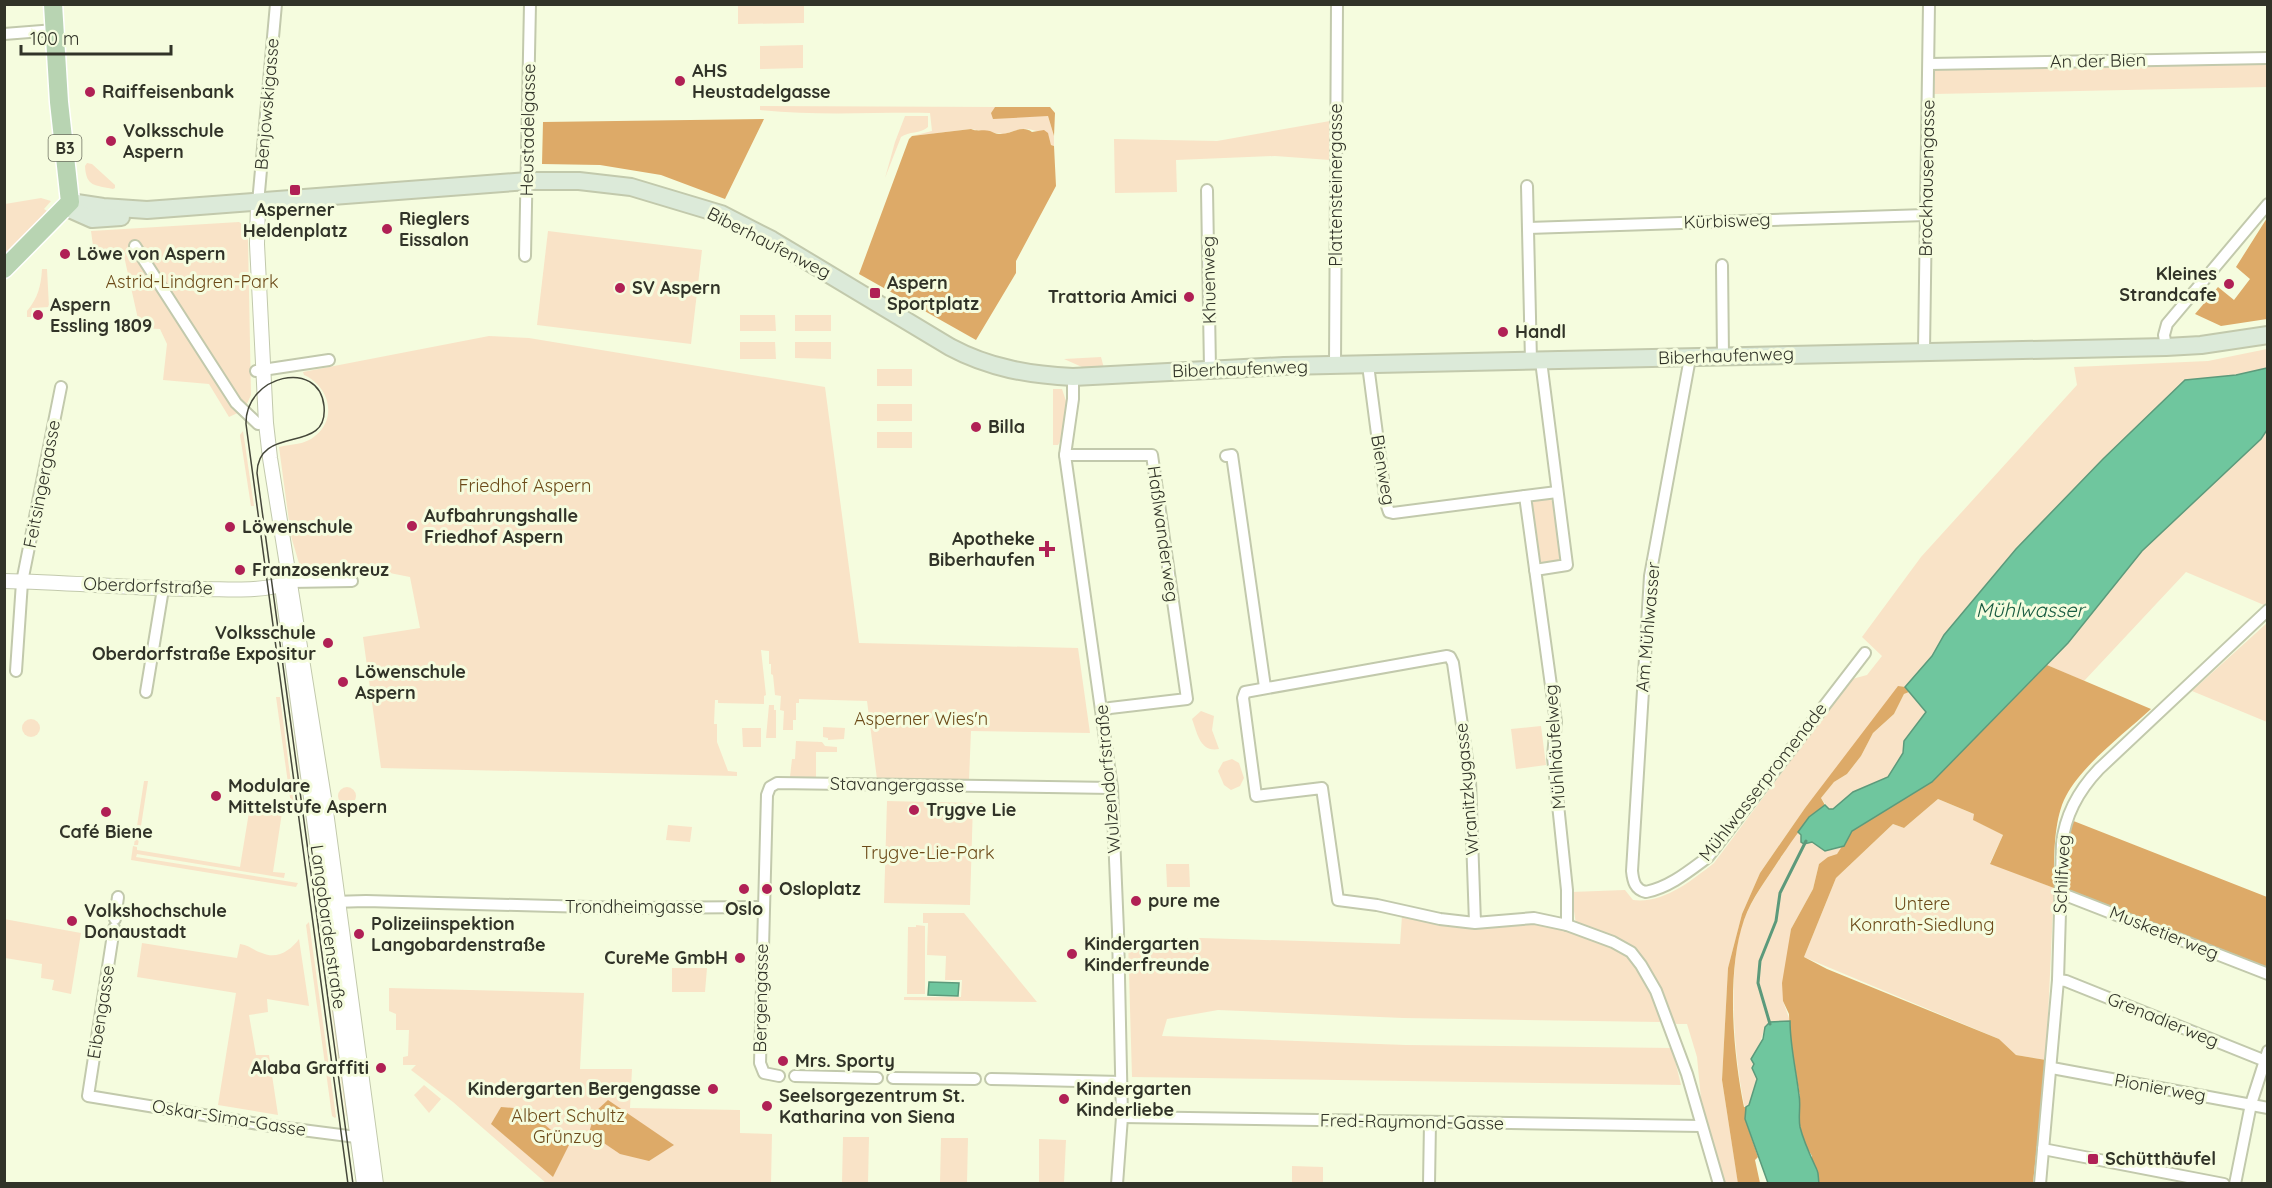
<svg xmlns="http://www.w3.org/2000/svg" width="2272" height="1188" viewBox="0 0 2272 1188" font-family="Quicksand,sans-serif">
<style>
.green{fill:#f9e3c7}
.forest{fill:#ddaa68}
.water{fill:#6fc69e;stroke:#5c9a7b;stroke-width:1.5}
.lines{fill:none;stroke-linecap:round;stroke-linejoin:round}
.stream{stroke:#5c9a7b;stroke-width:3}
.minor-casing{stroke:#c2c9ac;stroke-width:14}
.tertiary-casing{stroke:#c2c9ac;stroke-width:16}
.secondary-casing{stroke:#c2c9ac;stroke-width:20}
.primary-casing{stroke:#fff;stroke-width:21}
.minor{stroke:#fff;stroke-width:10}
.tertiary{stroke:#fff;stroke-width:14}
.secondary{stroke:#dcead9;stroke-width:16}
.primary{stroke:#b8d4b2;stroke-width:18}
.tram{stroke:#45473a;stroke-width:1.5}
.poi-dot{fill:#b02055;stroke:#f5fcde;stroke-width:2}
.labels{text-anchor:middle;stroke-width:6;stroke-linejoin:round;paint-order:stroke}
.shield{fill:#f5fcde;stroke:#6c6f5f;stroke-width:1.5}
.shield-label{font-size:16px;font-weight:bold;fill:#313328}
.street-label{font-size:18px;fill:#313328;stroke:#f5fcde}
.poi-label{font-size:18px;font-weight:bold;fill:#313328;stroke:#f5fcde;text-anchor:start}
.park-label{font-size:18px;fill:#6c4a18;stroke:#f5fcde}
.water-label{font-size:20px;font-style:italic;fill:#185b40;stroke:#f5fcde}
</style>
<rect width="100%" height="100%" fill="#f5fcde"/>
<g class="green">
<polygon points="738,5 804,5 804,23 738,24"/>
<polygon points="803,45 803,68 760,69 760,46"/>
<polygon points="2267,61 2267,87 1934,94 1935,69"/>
<path d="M760,106l235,1 -4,6 57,3 6,20v10l-3,-1 -3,-11c-7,-1 -19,-6 -24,-5 -7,0 -13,3 -20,5 -3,0 -29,-4 -33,-5l-59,7 20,-5 -2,-18c-56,-1 -114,3 -170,-3z"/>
<path d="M905,116h23v11c-8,7 -19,4 -27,10l-16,41 10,-36z"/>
<polygon points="1330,121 1330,160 1275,156 1176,160 1177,192 1115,193 1114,139 1217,141"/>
<path d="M87,163l5,1 23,21v3l-2,1c-18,-4 -27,-2 -28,-23z"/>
<polygon points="41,198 51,201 44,209 47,211 5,256 5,204"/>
<polygon points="239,222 246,227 248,241 251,395 244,410 229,417 209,384 163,380 167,344 160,329 140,328 124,256 95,260 91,231"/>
<polygon points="548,231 702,250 691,344 537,325"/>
<path d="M42,269h5l2,38 -17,1 -1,9h-4v-6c11,-13 14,-25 15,-42z"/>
<polygon points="740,315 775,315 776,331 740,331"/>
<rect x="795" y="315" width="36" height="16"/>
<path d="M489,336l40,2 296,49 34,256 219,5 12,85 -119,-2 -2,49 -92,-1 -10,-78 -68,-2v4h-3v17h-3v10h-10l1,-19 -4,-1 1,-14 -6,-1 -2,-20 -2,-1v-10h-2v-13l-8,-1 5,45 -2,1v8l-46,-1v-3h-3l-1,24h3v18l11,29 9,1v4l-356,-8 -18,-131 57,-9 -10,-51 -56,-11 -1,11h-50l-12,-41 -12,-89c12,-3 26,-2 36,-11 23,-18 14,-50 -11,-61l-1,-3z"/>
<polygon points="740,342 775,342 776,359 740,359"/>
<polygon points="795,342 831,342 831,359 795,358"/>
<path d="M2267,349v19l-31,7 -292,260 -12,21 -127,152 -45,65 -18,41 -14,54 -6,112 16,103h-14l-15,-45 -8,-39 -4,-42 -10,-33h-11l-9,-16 -53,-71 -38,-13 -5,-32 54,-2 8,10c30,4 58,-19 81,-37l138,-184 15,-4 15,-19 -20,-19 59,-80 156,-172 -3,-18 134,-6z"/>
<polygon points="1101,357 1104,368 1082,367 1064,359"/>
<rect x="877" y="369" width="35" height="17"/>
<polygon points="1053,389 1062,389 1067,404 1061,440 1058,445 1053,445"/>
<rect x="877" y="404" width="35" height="17"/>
<polygon points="2267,430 2267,602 2264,605 2186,572 2084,681 2047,665 2068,643 2142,551 2261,439"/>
<polygon points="243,431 254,506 251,506 240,435"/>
<rect x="877" y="432" width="35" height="16"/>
<polygon points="1548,498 1555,503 1562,556 1557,563 1543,565 1537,559 1530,506 1535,500"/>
<polygon points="2267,623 2267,722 2192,691"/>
<polygon points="1909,692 1926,712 1904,741 1903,753 1888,777 1853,792 1833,809 1829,809 1821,798 1834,782 1847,774 1861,756 1873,733 1894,714 1904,694"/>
<polygon points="289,695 291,695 320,882 315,883"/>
<polygon points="276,697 280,697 295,814 292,812"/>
<polygon points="769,705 774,705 774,710 776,710 776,738 766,738"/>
<path d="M1201,711l13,5 -2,14 7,19c-19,4 -22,-17 -27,-30z"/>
<circle cx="31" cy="728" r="9"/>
<polygon points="1541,726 1546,765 1516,769 1511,729"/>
<polygon points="823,727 845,728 844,739 828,740 828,738 823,737"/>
<polygon points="742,728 761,728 761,747 743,747"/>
<polygon points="796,741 822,742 825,746 837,747 837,752 816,752 816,777 790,777 792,759 795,759"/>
<polygon points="1232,759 1239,763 1244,778 1240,786 1231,790 1224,785 1218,771 1223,762"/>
<polygon points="144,781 148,781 138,845 134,845"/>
<circle cx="347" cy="796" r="9"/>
<polygon points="1938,799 1976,815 1974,820 2003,835 1990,863 2054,888 2046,1060 2016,1055 1999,1039 1804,957 1836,878 1893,824 1904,828"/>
<polygon points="251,800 283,806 273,872 285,873 284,878 137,854 136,857 298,883 296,887 131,860 133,846 137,847 137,850 240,867"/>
<polygon points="887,801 973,803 970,905 884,903"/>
<polygon points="668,825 692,827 690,842 666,840"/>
<path d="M1798,832l6,12 8,-2 20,8 12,-4 -7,8 -18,10 -6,25 -22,40 -8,72 7,20 -17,1 -8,5 -13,41 5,11 -8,26 -4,3c-11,-49 -19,-145 0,-191 9,-21 22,-39 35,-58 6,-9 11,-19 18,-27z"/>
<polygon points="1166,864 1189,864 1190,887 1167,887"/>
<polygon points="923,913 964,913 1037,1002 904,1000 904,997 961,997 962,980 945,980 946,956 927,955 928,923 923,923"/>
<polygon points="1402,916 1463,928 1539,923 1593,937 1629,956 1646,979 1660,1012 1660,1022 1403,1018 1218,1010 1167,1019 1162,1036 1406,1045 1672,1048 1681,1085 1132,1077 1128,939 1201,938 1400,944"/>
<polygon points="4,919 81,933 71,994 52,990 54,980 41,978 42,964 5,958"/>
<polygon points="309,922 336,1117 335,1118 332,1116 306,925"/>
<polygon points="916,925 925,926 925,994 907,994 908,927 916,927"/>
<path d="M299,939l10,67 -42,-7 1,13 -19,3 7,40h13l9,60 -60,-10 18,-112 -99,-16 5,-34 95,15 3,-14c9,1 13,6 22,9 15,7 29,-3 37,-14z"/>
<polygon points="672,968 707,968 705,992 672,992"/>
<polygon points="332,982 350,1115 346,1116 328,983"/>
<polygon points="389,988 584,993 580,1069 632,1069 630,1108 740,1110 740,1133 772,1134 771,1183 546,1183 453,1102 411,1070 416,1065 403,1065 403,1057 408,1056 409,1030 396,1030 396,1014 389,1011"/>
<polygon points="424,1085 441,1099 429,1113 414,1095"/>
<polygon points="843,1137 869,1137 868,1183 842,1183"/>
<polygon points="941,1138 968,1138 967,1183 940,1183"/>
<polygon points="1039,1139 1066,1140 1064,1183 1039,1183"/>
<polygon points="1292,1166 1323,1167 1323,1183 1292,1183"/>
</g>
<g class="forest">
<polygon points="995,107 1050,107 1055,113 1054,136 1048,116 993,119 991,113"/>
<polygon points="764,119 725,199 661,175 600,165 542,164 543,122"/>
<path d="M971,129c7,3 12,0 19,2 3,1 6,3 9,3 12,1 22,-10 33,-2l12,-2 4,3 3,12 3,1 2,40 -40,75v12l-40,67 -117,-66 50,-135 3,-3z"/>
<polygon points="2267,218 2267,319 2221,326 2195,314 2218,287 2234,300 2250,279 2236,267"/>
<path d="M2047,665l104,44c-26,24 -69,56 -85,87 -13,24 -12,65 -12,92l-64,-24 13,-29 -30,-15 1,-6 -36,-15 -34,29 -11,-4 -57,54 -32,79 23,12 172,70 17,16 30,5 -13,123h-214l-2,-12 -5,-7v-8l-8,-13 -5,-19 1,-27 -10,-59 -1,-24 -6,-13 -1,-18 9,-54 22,-40 6,-25 9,-7 9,-3 15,-23 80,-49z"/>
<path d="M1898,686l7,1 4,5 -5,2 -10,20 -21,19 -12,23 -14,18 -13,8 -13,16 4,7c-20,15 -30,32 -44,52 -13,21 -29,40 -37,63 -18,52 -11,134 0,187h2l-1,12 13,38 -3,3 5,23 -22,1 -16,-104 6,-112 14,-54 18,-41 45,-65z"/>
<path d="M2071,820l196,77v73l-200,-81c-8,-21 0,-48 4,-69z"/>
<polygon points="608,1100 674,1145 649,1161 620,1154 589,1133 595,1112"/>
<polygon points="501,1107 526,1109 569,1145 553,1177 491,1124"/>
</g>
<g class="water">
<polygon points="2267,368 2267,430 2261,439 2142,551 2068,643 1932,782 1852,831 1844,846 1825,851 1812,842 1804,844 1801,842 1801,835 1798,832 1809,817 1825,805 1829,809 1833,809 1853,792 1888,777 1903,753 1904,741 1926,712 1905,687 1932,656 1944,635 2016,549 2103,459 2185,380 2236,375"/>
<polygon points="929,982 959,983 958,996 928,995"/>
<path d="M1790,1021c0,24 6,49 9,74 2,10 -1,22 1,32 4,16 11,30 17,43 2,4 1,9 2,13h-51l-23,-64 1,-12 3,-2 8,-26 -5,-11 2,-4 -3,-5 12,-20 2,-12 5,-5z"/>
</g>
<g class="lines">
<polyline class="stream" points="1770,1024 1758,983 1760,961 1776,921 1780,893 1806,841"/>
<defs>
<g id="minor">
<polyline points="4,34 55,30"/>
<polyline points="1929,64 2268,58"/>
<polyline points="1527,186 1531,361"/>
<polyline points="1207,190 1210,369"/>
<polyline points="258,203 276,4"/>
<polyline points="1528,228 1926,215"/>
<polyline points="135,246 236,403 258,424 266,423"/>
<polyline points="525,256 530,4"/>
<polyline points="1722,265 1723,356"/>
<polyline points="2166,347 2164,335 2167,324 2268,204"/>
<polyline points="1924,351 1929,4"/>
<path d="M1690,358l-40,218 -18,295c1,10 3,19 14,21 24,-5 43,-21 62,-35l157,-204"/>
<polyline points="1368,365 1386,503 1389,512 1393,513 1525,496"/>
<polyline points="1335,366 1337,4"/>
<polyline points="256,371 329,360"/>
<polyline points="1073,377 1073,399 1065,455 1112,788 1118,931 1122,1117 1117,1184"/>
<polyline points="1065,455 1152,455 1187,699 1110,708 1103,712"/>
<polyline points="1226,456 1232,455 1265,687"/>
<polyline points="1557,492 1525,496 1556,722 1553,757 1567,890 1567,925"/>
<polyline points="1535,570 1567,565 1541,361"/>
<polyline points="290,582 352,581"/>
<polyline points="16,671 22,582 61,387"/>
<polyline points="146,692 163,589"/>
<polyline points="2060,893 2268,974"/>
<polyline points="332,902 366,901 625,908 764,907"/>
<polyline points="115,919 118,897"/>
<polyline points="1475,923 1470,780 1453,663 1450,657 1447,656 1245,692 1243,698 1256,796 1322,788 1338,900 1377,905 1440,919 1475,923 1534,918 1567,925 1613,942 1631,952 1641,965 1656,991 1687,1074 1719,1184"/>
<polyline points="114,928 88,1096 271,1126 364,1138"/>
<polyline points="2058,980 2066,981 2268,1062"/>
<polyline points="2052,1068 2268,1108"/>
<polyline points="779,1076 764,1073 760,1063 767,795 770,787 777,783 1112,788"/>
<polyline points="795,1076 877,1078"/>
<polyline points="893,1078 975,1079"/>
<polyline points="991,1079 1121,1082"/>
<polyline points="1122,1117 1701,1126"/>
<polyline points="2043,1149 2224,1184"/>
<polyline points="1429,1184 1430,1122"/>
<path d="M2040,1184l18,-204 4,-136c3,-29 17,-54 37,-75l169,-159"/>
<polyline points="2235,1184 2251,1104 2268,1051"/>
</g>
<g id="tertiary">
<polyline points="258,203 257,244 266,423 270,458 325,804 376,1184"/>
<path d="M4,581c66,1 132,8 198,8 29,0 58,3 86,-6"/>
<polyline points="282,586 364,1184"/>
</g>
<g id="secondary">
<path d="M70,202l33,5 44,3 381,-29h51l52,6 90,27 51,26 178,107c39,21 80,28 123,30l211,-11 882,-19 35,-2 67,-10"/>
<polyline points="65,207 92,219 121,217"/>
</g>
<polyline id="primary" points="4,269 70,202 59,102 53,4"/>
</defs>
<use href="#minor" class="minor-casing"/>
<use href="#tertiary" class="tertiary-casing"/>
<use href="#secondary" class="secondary-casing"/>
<use href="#primary" class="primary-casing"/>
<use href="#minor" class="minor"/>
<use href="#tertiary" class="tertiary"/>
<use href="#secondary" class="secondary"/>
<use href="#primary" class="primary"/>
<path class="tram" d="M348,1184l-102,-760c-1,-49 73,-66 78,-18 5,50 -66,17 -67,67l96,711"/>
</g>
<g class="poi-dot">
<circle cx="680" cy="81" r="6"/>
<circle cx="90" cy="92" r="6"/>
<circle cx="111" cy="141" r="6"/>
<rect x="289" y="184" width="12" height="12" rx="3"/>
<circle cx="387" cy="229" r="6"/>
<circle cx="65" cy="254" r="6"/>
<circle cx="2229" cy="284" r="6"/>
<circle cx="620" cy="288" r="6"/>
<rect x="869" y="287" width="12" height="12" rx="3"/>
<circle cx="1189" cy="297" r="6"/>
<circle cx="38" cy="315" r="6"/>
<circle cx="1503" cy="332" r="6"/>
<circle cx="976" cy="427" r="6"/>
<circle cx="412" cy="526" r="6"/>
<circle cx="230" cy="527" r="6"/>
<path d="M1044 540h6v6h6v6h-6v6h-6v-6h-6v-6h6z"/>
<circle cx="240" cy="570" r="6"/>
<circle cx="328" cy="643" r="6"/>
<circle cx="343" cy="682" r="6"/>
<circle cx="216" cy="796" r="6"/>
<circle cx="914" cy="810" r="6"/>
<circle cx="106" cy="812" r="6"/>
<circle cx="744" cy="889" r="6"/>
<circle cx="767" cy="889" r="6"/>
<circle cx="1136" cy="901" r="6"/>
<circle cx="72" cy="921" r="6"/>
<circle cx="359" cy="934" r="6"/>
<circle cx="1072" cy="954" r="6"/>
<circle cx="740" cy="958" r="6"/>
<circle cx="783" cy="1061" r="6"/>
<circle cx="381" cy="1068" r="6"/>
<circle cx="713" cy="1089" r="6"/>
<circle cx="1064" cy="1099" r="6"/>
<circle cx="767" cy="1106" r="6"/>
<rect x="2087" y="1153" width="12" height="12" rx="3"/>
</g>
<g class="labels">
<rect class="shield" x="48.5" y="135" width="33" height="26" rx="4.5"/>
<g class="shield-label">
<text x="65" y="154">B3</text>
</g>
<g class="street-label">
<text transform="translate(2098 61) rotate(-1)" y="6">An der Bien</text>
<text transform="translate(267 104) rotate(-85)" y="6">Benjowskigasse</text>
<text transform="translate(528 130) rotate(-89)" y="6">Heustadelgasse</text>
<text transform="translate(1927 178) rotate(-89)" y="6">Brockhausengasse</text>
<text transform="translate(1336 185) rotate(-90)" y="6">Plattensteinergasse</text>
<text transform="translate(1727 221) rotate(-2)" y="6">Kürbisweg</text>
<text transform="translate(769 243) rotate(27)" y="6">Biberhaufenweg</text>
<text transform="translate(1209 280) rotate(-91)" y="6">Khuenweg</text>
<text transform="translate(1726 356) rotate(-2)" y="6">Biberhaufenweg</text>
<text transform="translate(1240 369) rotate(-2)" y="6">Biberhaufenweg</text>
<text transform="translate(1383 470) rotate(80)" y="6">Bienweg</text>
<text transform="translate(42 484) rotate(-79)" y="6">Feitsingergasse</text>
<text transform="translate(1163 534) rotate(82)" y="6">Haßlwanderweg</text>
<text transform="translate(148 586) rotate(2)" y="6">Oberdorfstraße</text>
<text transform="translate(1648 627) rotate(-85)" y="6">Am Mühlwasser</text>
<text transform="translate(1555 747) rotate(-94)" y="6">Mühlhäufelweg</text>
<text transform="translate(1108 779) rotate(-95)" y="6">Wulzendorfstraße</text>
<text transform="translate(1763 782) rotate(-52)" y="6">Mühlwasserpromenade</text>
<text transform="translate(897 785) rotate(1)" y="6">Stavangergasse</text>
<text transform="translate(1467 789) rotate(-95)" y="6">Wranitzkygasse</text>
<text transform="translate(2062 874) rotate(-87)" y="6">Schilfweg</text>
<text x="634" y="913">Trondheimgasse</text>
<text transform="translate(328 927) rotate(82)" y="6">Langobardenstraße</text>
<text transform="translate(2164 933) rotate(22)" y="6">Musketierweg</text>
<text transform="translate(761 998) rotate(-89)" y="6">Bergengasse</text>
<text transform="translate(101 1012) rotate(-81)" y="6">Eibengasse</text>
<text transform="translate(2163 1020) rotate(22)" y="6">Grenadierweg</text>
<text transform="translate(2160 1088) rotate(10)" y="6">Pionierweg</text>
<text transform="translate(229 1118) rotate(9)" y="6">Oskar-Sima-Gasse</text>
<text transform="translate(1412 1122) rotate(1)" y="6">Fred-Raymond-Gasse</text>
</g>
<g class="poi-label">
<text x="692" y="77">AHS<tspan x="692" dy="21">Heustadelgasse</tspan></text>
<text x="102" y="98">Raiffeisenbank</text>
<text x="123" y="137">Volksschule<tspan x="123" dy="21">Aspern</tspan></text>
<text x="295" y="216" text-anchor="middle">Asperner<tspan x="295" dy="21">Heldenplatz</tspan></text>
<text x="399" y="225">Rieglers<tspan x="399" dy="21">Eissalon</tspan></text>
<text x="77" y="260">Löwe von Aspern</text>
<text x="2217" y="280" text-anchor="end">Kleines<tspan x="2217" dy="21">Strandcafe</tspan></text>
<text x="887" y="289">Aspern<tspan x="887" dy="21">Sportplatz</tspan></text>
<text x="632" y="294">SV Aspern</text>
<text x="1177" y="303" text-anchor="end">Trattoria Amici</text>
<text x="50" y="311">Aspern<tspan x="50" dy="21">Essling 1809</tspan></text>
<text x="1515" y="338">Handl</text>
<text x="988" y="433">Billa</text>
<text x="424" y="522">Aufbahrungshalle<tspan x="424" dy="21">Friedhof Aspern</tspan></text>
<text x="242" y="533">Löwenschule</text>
<text x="1035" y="545" text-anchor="end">Apotheke<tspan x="1035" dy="21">Biberhaufen</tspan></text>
<text x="252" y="576">Franzosenkreuz</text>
<text x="316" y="639" text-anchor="end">Volksschule<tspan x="316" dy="21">Oberdorfstraße Expositur</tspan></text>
<text x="355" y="678">Löwenschule<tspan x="355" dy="21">Aspern</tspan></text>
<text x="228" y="792">Modulare<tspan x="228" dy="21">Mittelstufe Aspern</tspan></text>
<text x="926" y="816">Trygve Lie</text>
<text x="106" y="838" text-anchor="middle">Café Biene</text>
<text x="779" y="895">Osloplatz</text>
<text x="1148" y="907">pure me</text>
<text x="744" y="915" text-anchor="middle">Oslo</text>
<text x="84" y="917">Volkshochschule<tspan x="84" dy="21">Donaustadt</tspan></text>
<text x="371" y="930">Polizeiinspektion<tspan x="371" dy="21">Langobardenstraße</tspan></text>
<text x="1084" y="950">Kindergarten<tspan x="1084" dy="21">Kinderfreunde</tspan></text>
<text x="728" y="964" text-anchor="end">CureMe GmbH</text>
<text x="795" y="1067">Mrs. Sporty</text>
<text x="369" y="1074" text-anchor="end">Alaba Graffiti</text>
<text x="701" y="1095" text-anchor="end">Kindergarten Bergengasse</text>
<text x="1076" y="1095">Kindergarten<tspan x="1076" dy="21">Kinderliebe</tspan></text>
<text x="779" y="1102">Seelsorgezentrum St.<tspan x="779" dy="21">Katharina von Siena</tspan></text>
<text x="2105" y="1165">Schütthäufel</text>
</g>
<g class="park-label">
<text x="192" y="288">Astrid-Lindgren-Park</text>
<text x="525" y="492">Friedhof Aspern</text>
<text x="921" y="725">Asperner Wies'n</text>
<text x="928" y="859">Trygve-Lie-Park</text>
<text x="1922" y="910">Untere<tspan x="1922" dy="21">Konrath-Siedlung</tspan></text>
<text x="568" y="1122">Albert Schultz<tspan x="568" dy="21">Grünzug</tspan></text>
</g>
<g class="water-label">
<text x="2030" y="617">Mühlwasser</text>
</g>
</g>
<rect width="2272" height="1188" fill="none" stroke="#313328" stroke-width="12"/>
<path d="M21 45v9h150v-9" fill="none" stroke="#313328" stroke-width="3"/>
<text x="30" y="45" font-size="18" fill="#313328" stroke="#f5fcde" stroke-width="4.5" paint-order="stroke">100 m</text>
</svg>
